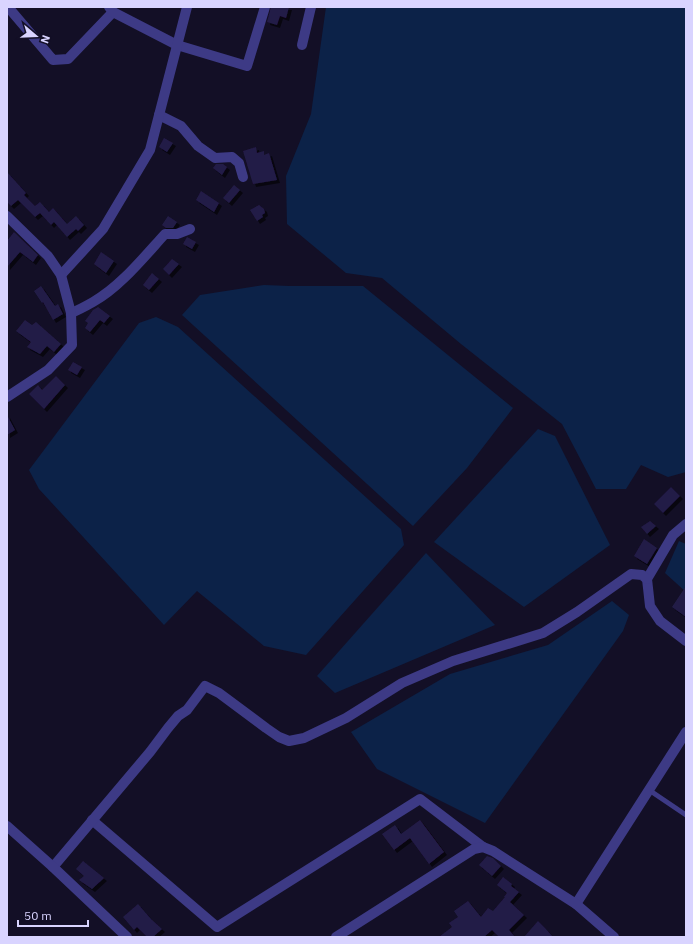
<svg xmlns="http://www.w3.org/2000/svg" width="693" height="944" viewBox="0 0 693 944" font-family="'IBM Plex Sans',sans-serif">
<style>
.water{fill:#0c2248}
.building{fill:#241b47;filter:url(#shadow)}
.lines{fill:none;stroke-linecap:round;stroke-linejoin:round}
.service{stroke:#3d3a85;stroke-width:5}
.minor{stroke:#3d3a85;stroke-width:10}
.tertiary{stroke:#3d3a85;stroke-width:10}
</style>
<defs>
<filter id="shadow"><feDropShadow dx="3" dy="3" stdDeviation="0" flood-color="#0009"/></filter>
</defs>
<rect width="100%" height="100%" fill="#130f26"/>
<g class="water">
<polygon points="326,7 686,7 686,472 668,477 641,465 626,489 596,489 562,424 461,344 382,278 346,273 287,224 286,176 311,114"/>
<polygon points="264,285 289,286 363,286 513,408 467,468 413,526 182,315 200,295"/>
<polygon points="156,317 178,327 401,529 404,545 306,655 264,646 197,591 164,625 39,489 29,470 139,323"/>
<polygon points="538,429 555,436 610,545 524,607 434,542"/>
<polygon points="679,541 686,544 686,592 665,573"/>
<polygon points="426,553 495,625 335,693 317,676"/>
<polygon points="612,601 629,615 623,631 485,823 377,769 351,732 450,674 548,645"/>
</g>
<g class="building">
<polygon points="271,7 289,7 286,18 280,16 277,25 267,22"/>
<polygon points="164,138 173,143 167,152 159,147"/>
<polygon points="256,147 257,153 264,151 264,155 269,153 277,180 253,184 243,151"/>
<polygon points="216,164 223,164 227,167 222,175 213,168"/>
<polygon points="7,172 26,193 24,195 35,206 40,202 49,212 53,208 67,224 76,216 84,225 78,231 76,229 67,237 54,222 51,225 40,213 35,217 18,200 11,206 7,202"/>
<polygon points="234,185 240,190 229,203 223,198"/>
<polygon points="201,191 219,203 214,212 196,200"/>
<polygon points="259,205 264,209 265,213 262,215 263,217 257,221 250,210"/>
<polygon points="168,216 177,222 173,228 166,228 162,225"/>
<polygon points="14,232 38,255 33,262 20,252 7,267 7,241"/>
<polygon points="187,237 196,242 192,249 183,244"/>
<polygon points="101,252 114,261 106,273 94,264"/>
<polygon points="172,259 179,264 169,275 163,269"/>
<polygon points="152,273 159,279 149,290 143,285"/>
<polygon points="41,286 55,306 58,304 63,314 53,320 43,302 42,303 34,291"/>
<polygon points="98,307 110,316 104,323 100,320 90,332 85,328 88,323 85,321 93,310"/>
<polygon points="25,320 32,325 36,322 61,344 54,352 47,346 40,354 27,347 31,342 16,331"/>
<polygon points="73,362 82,367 77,375 68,370"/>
<polygon points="56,376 65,385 44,409 29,394 38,385 42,390"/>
<polygon points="7,415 15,430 7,435"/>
<polygon points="671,487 680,496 663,513 654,504"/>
<polygon points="650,521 656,526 647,534 641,527"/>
<polygon points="644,539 657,548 647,564 634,556"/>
<polygon points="686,586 686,617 672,607"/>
<polygon points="420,820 444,852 429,864 410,838 394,850 382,834 395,825 401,834"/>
<polygon points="487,856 493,858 501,866 492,876 479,865"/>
<polygon points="83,861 104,878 92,889 79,880 84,876 76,869"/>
<polygon points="503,877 512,884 511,886 519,892 510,902 524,915 509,930 515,937 499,937 492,930 484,937 439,937 452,927 449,923 458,917 454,911 468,901 481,917 488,908 493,911 505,897 504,897 507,893 497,885"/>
<polygon points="138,904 151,919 162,929 153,937 147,937 137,927 134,930 123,917"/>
<polygon points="538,921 545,928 553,937 524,937"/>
</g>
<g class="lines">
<polyline class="service" points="649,790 686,815"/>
<g class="minor">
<polyline points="8,7 53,60 68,59 113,12"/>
<polyline points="109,7 113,12 177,45 247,66 265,7"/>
<polyline points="302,45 311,7"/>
<polyline points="159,115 181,126 198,146 215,158 232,157 239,163 243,177"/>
<polyline points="61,275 103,229 150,150 187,7"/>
<path d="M71,313c8,-3 15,-7 22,-11 27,-15 51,-45 72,-68h12l13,-5"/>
<polyline points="686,524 673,535 647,579 650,606 660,621 686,641"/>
<polyline points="92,820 217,927 420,799 483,847"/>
<polyline points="53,867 150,752 168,728 178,716 187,710 205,686 219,693 266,728 279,737 289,741 304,738 346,718 402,683 453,661 543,633 577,612 631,574 642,575 647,579"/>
<polyline points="576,904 686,732"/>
<polyline points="336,937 474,849 483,847 493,851 576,904 614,937"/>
</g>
<g class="tertiary">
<polyline points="7,216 48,256 61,275 71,313 72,345 48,370 7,397"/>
<polyline points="7,826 53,867 127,937"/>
</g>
</g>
<rect width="693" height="944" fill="none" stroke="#d9d4ff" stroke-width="16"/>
<g transform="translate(36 36) rotate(109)" stroke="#130f26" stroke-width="3" paint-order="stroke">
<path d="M0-3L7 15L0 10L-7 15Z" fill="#d9d4ff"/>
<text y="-6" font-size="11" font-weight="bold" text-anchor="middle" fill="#d9d4ff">N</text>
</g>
<path d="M18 920v6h70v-6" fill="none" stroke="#d9d4ff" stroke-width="2"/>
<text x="24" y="920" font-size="12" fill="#d9d4ff" stroke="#130f26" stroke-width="3" paint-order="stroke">50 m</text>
</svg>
